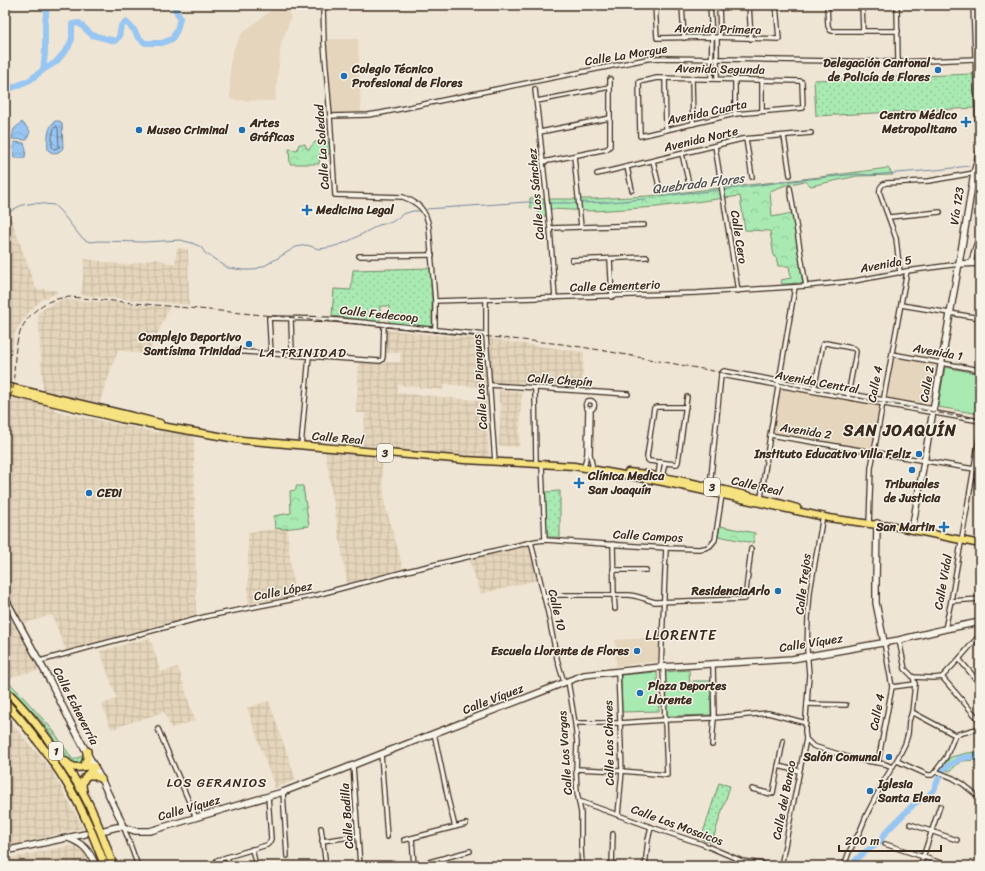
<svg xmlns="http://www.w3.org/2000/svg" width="985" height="871" viewBox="0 0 985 871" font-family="Sriracha,sans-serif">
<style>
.built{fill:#e5d5bc}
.industrial{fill:url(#industrial-grid)}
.grass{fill:url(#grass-dots);stroke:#728a68}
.forest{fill:url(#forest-crowns);stroke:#728a68}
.garden{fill:#a9e9b2;stroke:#728a68}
.water{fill:url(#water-waves);stroke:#73889d}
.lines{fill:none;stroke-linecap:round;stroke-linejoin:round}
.shore{stroke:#606873;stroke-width:1}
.stream{stroke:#73889d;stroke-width:1}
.river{stroke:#98c6f2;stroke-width:6}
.street-casing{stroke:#3b2a1e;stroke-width:6}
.secondary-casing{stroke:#3b2a1e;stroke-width:8}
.primary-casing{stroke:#3b2a1e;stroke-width:9}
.highway-casing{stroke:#3b2a1e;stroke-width:10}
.street{stroke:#f7f3e8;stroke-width:3.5}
.secondary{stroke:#f7f3e8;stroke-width:5.5}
.primary{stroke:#f7e281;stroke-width:6}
.highway{stroke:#f7e281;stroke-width:7}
.rail{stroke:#3b2a1e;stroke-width:1;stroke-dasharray:6 3;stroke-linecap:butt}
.poi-dot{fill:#1f6fb2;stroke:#f7f3e8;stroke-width:1.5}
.labels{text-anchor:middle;stroke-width:3;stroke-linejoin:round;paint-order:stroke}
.shield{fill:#f7f3e8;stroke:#73665b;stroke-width:1}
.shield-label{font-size:11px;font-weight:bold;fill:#3b2a1e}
.street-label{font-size:12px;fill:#3b2a1e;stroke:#f7f3e8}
.poi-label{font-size:12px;font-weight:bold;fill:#3b2a1e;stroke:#f7f3e8;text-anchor:end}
.water-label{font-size:13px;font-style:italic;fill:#525153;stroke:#f7f3e8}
.neighbourhood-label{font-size:13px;letter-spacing:1px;fill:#3b2a1e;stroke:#f7f3e8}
.quarter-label{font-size:14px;letter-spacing:1px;fill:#3b2a1e;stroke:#f7f3e8}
.district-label{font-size:16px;font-weight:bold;letter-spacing:1px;fill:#3b2a1e;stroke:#f7f3e8}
</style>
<defs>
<pattern id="industrial-grid" width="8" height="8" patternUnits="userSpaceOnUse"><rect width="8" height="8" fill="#e5d5bc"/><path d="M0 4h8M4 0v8" fill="none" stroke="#c5b7a1"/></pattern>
<pattern id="grass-dots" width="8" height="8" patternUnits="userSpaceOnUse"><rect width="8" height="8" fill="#a9e9b2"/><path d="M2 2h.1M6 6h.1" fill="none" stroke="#92c899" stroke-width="1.8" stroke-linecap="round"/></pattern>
<pattern id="forest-crowns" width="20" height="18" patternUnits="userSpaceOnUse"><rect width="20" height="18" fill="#a9e9b2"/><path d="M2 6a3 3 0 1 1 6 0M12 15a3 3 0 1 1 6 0" fill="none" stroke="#92c899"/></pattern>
<pattern id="water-waves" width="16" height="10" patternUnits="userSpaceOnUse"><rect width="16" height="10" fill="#98c6f2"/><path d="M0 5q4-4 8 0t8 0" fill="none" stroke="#84aacf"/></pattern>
</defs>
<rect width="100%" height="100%" fill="#efe5d4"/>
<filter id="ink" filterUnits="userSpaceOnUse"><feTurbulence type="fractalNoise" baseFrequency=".025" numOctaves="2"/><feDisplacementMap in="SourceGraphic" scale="8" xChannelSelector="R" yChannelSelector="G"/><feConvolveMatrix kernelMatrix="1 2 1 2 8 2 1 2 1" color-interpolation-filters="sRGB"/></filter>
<g filter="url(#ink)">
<g class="built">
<polygon points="281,5 286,5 291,18 281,44 275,101 230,100 230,64 234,48 242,33 273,9"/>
<polygon points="325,39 358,39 361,112 332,113"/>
<polygon points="894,358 937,366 931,406 888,398"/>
<polygon points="780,388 880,405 872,450 772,434"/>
<polygon points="660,637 658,661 616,666 615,640"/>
</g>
<g class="industrial">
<polygon points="10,215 36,289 57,290 55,294 41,300 30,311 17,329 14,336 11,355 10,382 5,381 5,216"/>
<polygon points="177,248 188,249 189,305 81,295 85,259 125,265 155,259 175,264"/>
<polygon points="61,300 114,302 169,308 148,355 118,350 99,404 43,391 38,313 48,306"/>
<polygon points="386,330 471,338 483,345 487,388 444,384 443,390 398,385 397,393 486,401 489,458 363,446 365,413 356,413 359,363 380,364 384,364 386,362 400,362 401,353 386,353"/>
<polygon points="489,339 584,352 582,387 492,382"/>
<polygon points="499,390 522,392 519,447 499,446 501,403 498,403"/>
<polygon points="15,396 55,408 55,411 158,433 158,430 194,437 196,617 152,627 66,651 52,615 22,624 5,591 5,410"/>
<polygon points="325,452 381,457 385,505 403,568 347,583"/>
<polygon points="287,528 294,596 248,604 248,532"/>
<polygon points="529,546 537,580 481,594 469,559"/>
<polygon points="5,609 41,670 14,676 8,681 5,678"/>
<polygon points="150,638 161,672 178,667 195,721 171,728 164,712 111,729 102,704 117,699 100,651"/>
<polygon points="269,701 296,780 275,788 247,708"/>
<polygon points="5,715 52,771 83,828 5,847"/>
<polygon points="79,844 89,855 93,866 5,866 5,859"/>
</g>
<g class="grass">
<polygon points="973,74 974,108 816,116 814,80"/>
<polygon points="430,268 432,301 432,327 389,323 389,306 380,306 380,322 332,316 334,289 351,290 353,270"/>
<polygon points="560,491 560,537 546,537 545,492"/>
<polygon points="5,678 23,697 52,729 73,760 84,755 85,757 81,764 75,765 67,760 65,752 38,717 5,684"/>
<polygon points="719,783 730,786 712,842 710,842 701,839"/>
</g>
<g class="forest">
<polygon points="315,142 329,142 330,154 320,154 319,164 290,164 289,149 297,150 299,144 305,144 307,149 309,149"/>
<polygon points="888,168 893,175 857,176 811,186 805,181 786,185 770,191 772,217 792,213 803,283 782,284 781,280 791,278 789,266 778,266 776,257 774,257 770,231 745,230 740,196 657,207 593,211 550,209 549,199 593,199 649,196 820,177"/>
<polygon points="530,198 544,199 546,217 530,207"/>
<polygon points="296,486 303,486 309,526 283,529 275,528 274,516 291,513 290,491 296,490"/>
<polygon points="720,526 755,533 753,543 718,536"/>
<polygon points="980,752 980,760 961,761 950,771 940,769 951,757 967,753"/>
</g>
<g class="garden">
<polygon points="945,367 980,374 980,406 979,414 938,407"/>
<polygon points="689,670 690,688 693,688 693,681 711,681 711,715 667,716 665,672"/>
<polygon points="657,672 659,711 622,712 621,675"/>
</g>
<g class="water">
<path d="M55,121h5l2,3 1,24c-3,5 -11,7 -15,2 -1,-9 -1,-23 7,-29z"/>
<polygon points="22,122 30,131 27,140 12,139 14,129"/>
<polygon points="14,142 24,143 26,149 25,158 14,158 13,147"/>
</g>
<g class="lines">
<polygon class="shore" points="57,127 58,129 59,147 57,148 54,149 52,147 52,137 54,128"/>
<g class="stream">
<polyline points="723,190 782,182 857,174 869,175 936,170 969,166"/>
<polyline points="548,203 577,203"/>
<polyline points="580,203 610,202 655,198 686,193 702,192 720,190"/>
<polyline points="427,209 527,202 545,203"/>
<polyline points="5,213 10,212 14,209 22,205 35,203 54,205 61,212 80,236 85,240 90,242 98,241 144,242 180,240 192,243 201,247 205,253 228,268 243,270 253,270 266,265 296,247 307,245 319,249 332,247 347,242 379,225 392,222 403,214 413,211 419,211"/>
</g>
<g class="river">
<polyline points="43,70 45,53 45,23 47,5"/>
<polyline points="5,91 30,80 43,70 56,62 68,48 72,39 72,24 79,23 92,35 115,41 119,37 121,26 126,22 134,30 138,37 145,43 162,43 172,39 177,30 180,18 173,5"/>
<polyline points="853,866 856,860 862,854 879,843 886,832 915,803 927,797 934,790 942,770 961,758 980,756"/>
</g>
<defs>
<g id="street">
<path d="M323,5l1,39 6,72 5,79 68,2c16,6 23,13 26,30l6,74v29"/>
<polyline points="655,5 657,38 712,37 779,39 776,5"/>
<polyline points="682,5 684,38"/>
<polyline points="710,5 712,37 711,79"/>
<polyline points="749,5 751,39"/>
<polyline points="827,5 828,26 830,30 832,31 898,31"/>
<polyline points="862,5 863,31"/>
<polyline points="897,5 898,62"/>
<polygon points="657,78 800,81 802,82 803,108 735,114 640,136 639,82"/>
<polyline points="665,78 666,130"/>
<polyline points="692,79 693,124"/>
<polyline points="717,79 717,38 720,34 719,5"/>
<polyline points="735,79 735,114"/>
<polyline points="762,80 762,111"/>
<polyline points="535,89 550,228 555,298"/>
<polyline points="537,101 610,87"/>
<polyline points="330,116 368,115 381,113 492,90 647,59 660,58 898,62 976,59"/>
<polyline points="540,132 610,118"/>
<polyline points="784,136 790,175"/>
<polyline points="746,139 752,177"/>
<polyline points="715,146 738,291"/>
<polyline points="682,154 689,184"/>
<polyline points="574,156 581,227"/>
<polyline points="653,161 659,186"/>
<polyline points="543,162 607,149 610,146 610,79"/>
<polyline points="627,167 632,190"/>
<polyline points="597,174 742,139 811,133"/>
<polyline points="790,188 806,286"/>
<polyline points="889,217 940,212"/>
<polyline points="550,228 644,225"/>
<polyline points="359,256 432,255"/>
<polyline points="610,259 612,297"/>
<polyline points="572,260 647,257"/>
<path d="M971,264c2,-9 3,-19 9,-26"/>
<path d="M900,273l-4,-35 -16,-44c-1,-5 0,-9 6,-11l43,-2 45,-8"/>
<polyline points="486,300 486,336 495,462"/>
<polyline points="435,301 697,293 806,286 854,281 907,271 959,264"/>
<polyline points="901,305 980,318"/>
<polyline points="291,319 292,355"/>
<polyline points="231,351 380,361 382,360 383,357 384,324"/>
<path d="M271,354l-2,-36c23,1 45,0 68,2 49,4 99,10 149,15"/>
<polyline points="892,354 980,370"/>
<polyline points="721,375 980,421"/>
<polyline points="721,375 721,373 724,371 934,409"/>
<polyline points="490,385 628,394"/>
<polyline points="535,388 536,464"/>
<polyline points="814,390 823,344 826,343 852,348 855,349 856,352 848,395"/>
<circle cx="590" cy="405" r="4.5"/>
<polyline points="686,407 657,407 654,408 647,457 648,460 649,461 675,464 677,464 678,462 687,397"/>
<polyline points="591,409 590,454 593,469"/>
<polyline points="770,435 980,470"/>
<polyline points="301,446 309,356"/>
<polyline points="542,465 545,540"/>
<polyline points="584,468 587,453 588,409"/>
<polyline points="658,476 660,462"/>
<polyline points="662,477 665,463"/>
<polyline points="710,487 721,375"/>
<polyline points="761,498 770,435 795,287"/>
<polyline points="823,515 810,592 808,618 807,650 809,674 808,689 805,731 806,739 813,746 854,759 885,764 892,767"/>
<polyline points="869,525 871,468 907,271"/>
<polyline points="531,542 548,613 557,659 564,682"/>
<polyline points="613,544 614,595 615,609"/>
<polyline points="613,570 646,570"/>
<path d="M544,597l14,-2h71c10,1 17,5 26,7l90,-3 6,-50"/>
<polyline points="951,601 980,599"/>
<polyline points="945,629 951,601 980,433"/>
<polyline points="959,659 980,684"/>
<polyline points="40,661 94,646 208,616 316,595 407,571 536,541 545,540 666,548 699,549 705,548 710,546 715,540 722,495"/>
<polyline points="661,667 666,548"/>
<polyline points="618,672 622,771 618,815"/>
<polyline points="913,677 934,678 942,677 959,659 978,637 978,623"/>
<polyline points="942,677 980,721"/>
<polyline points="568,681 575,723 577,743 576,771 577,792 581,813 581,847 582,866"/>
<polyline points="892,687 915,684"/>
<polyline points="807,704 846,705"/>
<polyline points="912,712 955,735 980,728"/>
<polyline points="575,723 619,723 664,720 714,718 768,713 806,723"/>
<polyline points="158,729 196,818"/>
<polyline points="434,733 448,799 455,827"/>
<polyline points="712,745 714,718 713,665"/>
<polyline points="381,754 387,837"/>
<polyline points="897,761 928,775 932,775 935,772 938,772 953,778 963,784 980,798"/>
<polyline points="878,762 892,687 884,642"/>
<polyline points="353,765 360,866"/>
<polyline points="778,766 799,771"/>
<polyline points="576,769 622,771 667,775 663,667"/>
<polyline points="935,772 946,757 955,735"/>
<polyline points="752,789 771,794 773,793 783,741"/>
<polyline points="283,792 287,856"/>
<polyline points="579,801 651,827 702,844 742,861 763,864 769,866"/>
<polyline points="910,824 957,840"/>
<polyline points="124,828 138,866"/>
<polyline points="321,828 326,866"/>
<polyline points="412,838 414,866"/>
<polyline points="404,840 466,824"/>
<polyline points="322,841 358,836"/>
<polyline points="885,844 950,866"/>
<polyline points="252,849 256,866"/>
<polyline points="227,857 229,866"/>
<polyline points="217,860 267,845 270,842 271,839 268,796"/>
<polyline points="414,866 470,851"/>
<polyline points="612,866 613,834"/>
<polyline points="645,866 648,840 651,827"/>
<polyline points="781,866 806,739"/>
<polyline points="844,866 849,852 860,831 867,814 885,779 898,758 905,744 908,734 909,721 912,712 915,684 913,677 905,669 899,640"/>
<polyline points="920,866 940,806"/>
</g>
<g id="secondary">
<polyline points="974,5 979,128 980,132"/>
<polyline points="959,264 980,263"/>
<polyline points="877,523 876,580 876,603 884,642"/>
<polyline points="912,530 933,411 966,223 974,173 980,151"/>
<polyline points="5,598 50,681 71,723 101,779 120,818 123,827"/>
<polyline points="105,830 117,827 123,827 135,831 150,831 283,792 341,770 381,754 541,692 568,681 584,675 661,667 792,659 899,640 945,629 980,622"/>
<path d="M68,838c16,6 21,12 28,28"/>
<polyline points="5,851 85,834"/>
</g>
<g id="primary">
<polyline points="5,386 124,414 160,423"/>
<polyline points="5,391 121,419 242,440 465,460 574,466 663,482 829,518 877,525 892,526"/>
<path d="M628,472c33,3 65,11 97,18 24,6 48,11 72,18"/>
<polyline points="889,525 980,544"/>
</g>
<g id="highway">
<path d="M5,690c17,15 31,33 44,51 12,18 25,35 35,54 12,22 21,47 29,71"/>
<path d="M5,702c25,27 47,56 66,88 14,24 24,50 34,76"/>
<path d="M66,762c11,11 16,1 28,5 -5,9 -15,11 -11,24"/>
<polyline points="84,766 87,759 87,751"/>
<polyline points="87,775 94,775 101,779"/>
</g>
</defs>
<use href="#street" class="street-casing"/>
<use href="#secondary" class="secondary-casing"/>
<use href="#primary" class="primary-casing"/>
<use href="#highway" class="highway-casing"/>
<use href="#street" class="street"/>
<use href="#secondary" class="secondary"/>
<use href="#primary" class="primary"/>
<use href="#highway" class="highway"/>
<path class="rail" d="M5,405l7,-12 1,-4c3,-29 -2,-58 23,-79 10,-9 21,-12 34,-13l279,26 213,21 38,6 355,66 25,3"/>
</g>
</g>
<g class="poi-dot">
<circle cx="938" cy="70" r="4"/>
<circle cx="344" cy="76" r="4"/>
<path d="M964 116h4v4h4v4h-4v4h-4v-4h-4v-4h4z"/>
<circle cx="139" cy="130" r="4"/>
<circle cx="242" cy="130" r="4"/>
<path d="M305 204h4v4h4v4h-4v4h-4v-4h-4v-4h4z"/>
<circle cx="249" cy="344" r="4"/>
<circle cx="919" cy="454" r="4"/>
<circle cx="912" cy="470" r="4"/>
<path d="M577 477h4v4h4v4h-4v4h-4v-4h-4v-4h4z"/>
<circle cx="89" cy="493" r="4"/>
<path d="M942 521h4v4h4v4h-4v4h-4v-4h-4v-4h4z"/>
<circle cx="778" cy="591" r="4"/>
<circle cx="637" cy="651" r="4"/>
<circle cx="640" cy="693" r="4"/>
<circle cx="889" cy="757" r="4"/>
<circle cx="870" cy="791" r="4"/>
</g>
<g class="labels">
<g class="shield">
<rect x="377" y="444" width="16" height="18" rx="3"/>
<rect x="704" y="478" width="16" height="18" rx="3"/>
<rect x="49" y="742" width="14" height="18" rx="3"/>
</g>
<g class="shield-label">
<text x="385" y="457">3</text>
<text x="712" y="491">3</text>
<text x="56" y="755">1</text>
</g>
<g class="street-label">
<text transform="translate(718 29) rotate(1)" y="4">Avenida Primera</text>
<text transform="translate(626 55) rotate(-9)" y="4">Calle La Morgue</text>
<text transform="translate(720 69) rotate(1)" y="4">Avenida Segunda</text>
<text transform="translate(707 112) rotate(-12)" y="4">Avenida Cuarta</text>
<text transform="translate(701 139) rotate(-13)" y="4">Avenida Norte</text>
<text transform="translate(322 147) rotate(-94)" y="4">Calle La Soledad</text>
<text transform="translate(536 194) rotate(-95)" y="4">Calle Los Sánchez</text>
<text transform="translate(957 206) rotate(-81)" y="4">Vía 123</text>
<text transform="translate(739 237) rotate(81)" y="4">Calle Cero</text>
<text transform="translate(886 264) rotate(-10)" y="4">Avenida 5</text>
<text transform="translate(615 286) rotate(-2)" y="4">Calle Cementerio</text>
<text transform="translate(379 314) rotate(6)" y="4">Calle Fedecoop</text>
<text transform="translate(938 352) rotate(10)" y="4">Avenida 1</text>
<text transform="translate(560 380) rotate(4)" y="4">Calle Chepín</text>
<text transform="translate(480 382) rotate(-94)" y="4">Calle Los Pianguas</text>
<text transform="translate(817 382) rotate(10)" y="4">Avenida Central</text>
<text transform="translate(875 384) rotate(-79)" y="4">Calle 4</text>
<text transform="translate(927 384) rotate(-80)" y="4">Calle 2</text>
<text transform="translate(806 431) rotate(9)" y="4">Avenida 2</text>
<text transform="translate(338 438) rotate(5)" y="4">Calle Real</text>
<text transform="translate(757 486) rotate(13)" y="4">Calle Real</text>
<text transform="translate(648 536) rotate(3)" y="4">Calle Campos</text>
<text transform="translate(943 582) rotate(-80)" y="4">Calle Vidal</text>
<text transform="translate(803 584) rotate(-83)" y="4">Calle Trejos</text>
<text transform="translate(283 591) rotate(-11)" y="4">Calle López</text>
<text transform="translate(557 610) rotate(77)" y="4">Calle 10</text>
<text transform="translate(811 643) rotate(-9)" y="4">Calle Víquez</text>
<text transform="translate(493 699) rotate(-21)" y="4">Calle Víquez</text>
<text transform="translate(76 706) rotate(63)" y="4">Calle Echeverría</text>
<text transform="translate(877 712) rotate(-79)" y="4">Calle 4</text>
<text transform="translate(609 743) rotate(-91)" y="4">Calle Los Chaves</text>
<text transform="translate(565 753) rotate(-94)" y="4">Calle Los Vargas</text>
<text transform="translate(784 800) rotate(-79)" y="4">Calle del Banco</text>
<text transform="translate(189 808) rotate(-16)" y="4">Calle Víquez</text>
<text transform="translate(347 816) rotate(-94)" y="4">Calle Badilla</text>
<text transform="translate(677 825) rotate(20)" y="4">Calle Los Mosaicos</text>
</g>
<g class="poi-label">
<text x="930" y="67">Delegación Cantonal<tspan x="930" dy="14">de Policía de Flores</tspan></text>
<text x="352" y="73" text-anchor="start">Colegio Técnico<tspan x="352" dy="14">Profesional de Flores</tspan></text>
<text x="957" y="119">Centro Médico<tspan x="957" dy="14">Metropolitano</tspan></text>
<text x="250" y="127" text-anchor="start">Artes<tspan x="250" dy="14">Gráficas</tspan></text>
<text x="147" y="134" text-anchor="start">Museo Criminal</text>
<text x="316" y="214" text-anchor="start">Medicina Legal</text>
<text x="241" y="341">Complejo Deportivo<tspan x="241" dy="14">Santísima Trinidad</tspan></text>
<text x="911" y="458">Instituto Educativo Villa Feliz</text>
<text x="588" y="480" text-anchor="start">Clínica Medica<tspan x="588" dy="14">San Joaquín</tspan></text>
<text x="912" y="488" text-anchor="middle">Tribunales<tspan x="912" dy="14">de Justicia</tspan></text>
<text x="97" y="497" text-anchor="start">CEDI</text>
<text x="935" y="531">San Martin</text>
<text x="770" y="595">ResidenciaArlo</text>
<text x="629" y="655">Escuela Llorente de Flores</text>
<text x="648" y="690" text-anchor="start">Plaza Deportes<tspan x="648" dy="14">Llorente</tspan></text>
<text x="881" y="761">Salón Comunal</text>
<text x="878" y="788" text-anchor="start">Iglesia<tspan x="878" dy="14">Santa Elena</tspan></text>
</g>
<g class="water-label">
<text transform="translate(698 183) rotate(-7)" y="5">Quebrada Flores</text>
</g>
<g class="neighbourhood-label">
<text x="303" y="357">LA TRINIDAD</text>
<text x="217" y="787">LOS GERANIOS</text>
</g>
<g class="quarter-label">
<text x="681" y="640">LLORENTE</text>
</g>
<g class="district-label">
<text x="900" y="436">SAN JOAQUÍN</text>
</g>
</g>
<rect width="985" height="871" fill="none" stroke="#f7f3e8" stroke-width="20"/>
<rect x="10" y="10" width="965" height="851" fill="none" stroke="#3b2a1e" stroke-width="1.5" filter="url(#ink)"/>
<path d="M839 845v6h102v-6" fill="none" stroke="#3b2a1e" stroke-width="2"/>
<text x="845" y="845" font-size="12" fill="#3b2a1e" stroke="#f7f3e8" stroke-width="3" paint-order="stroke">200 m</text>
</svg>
